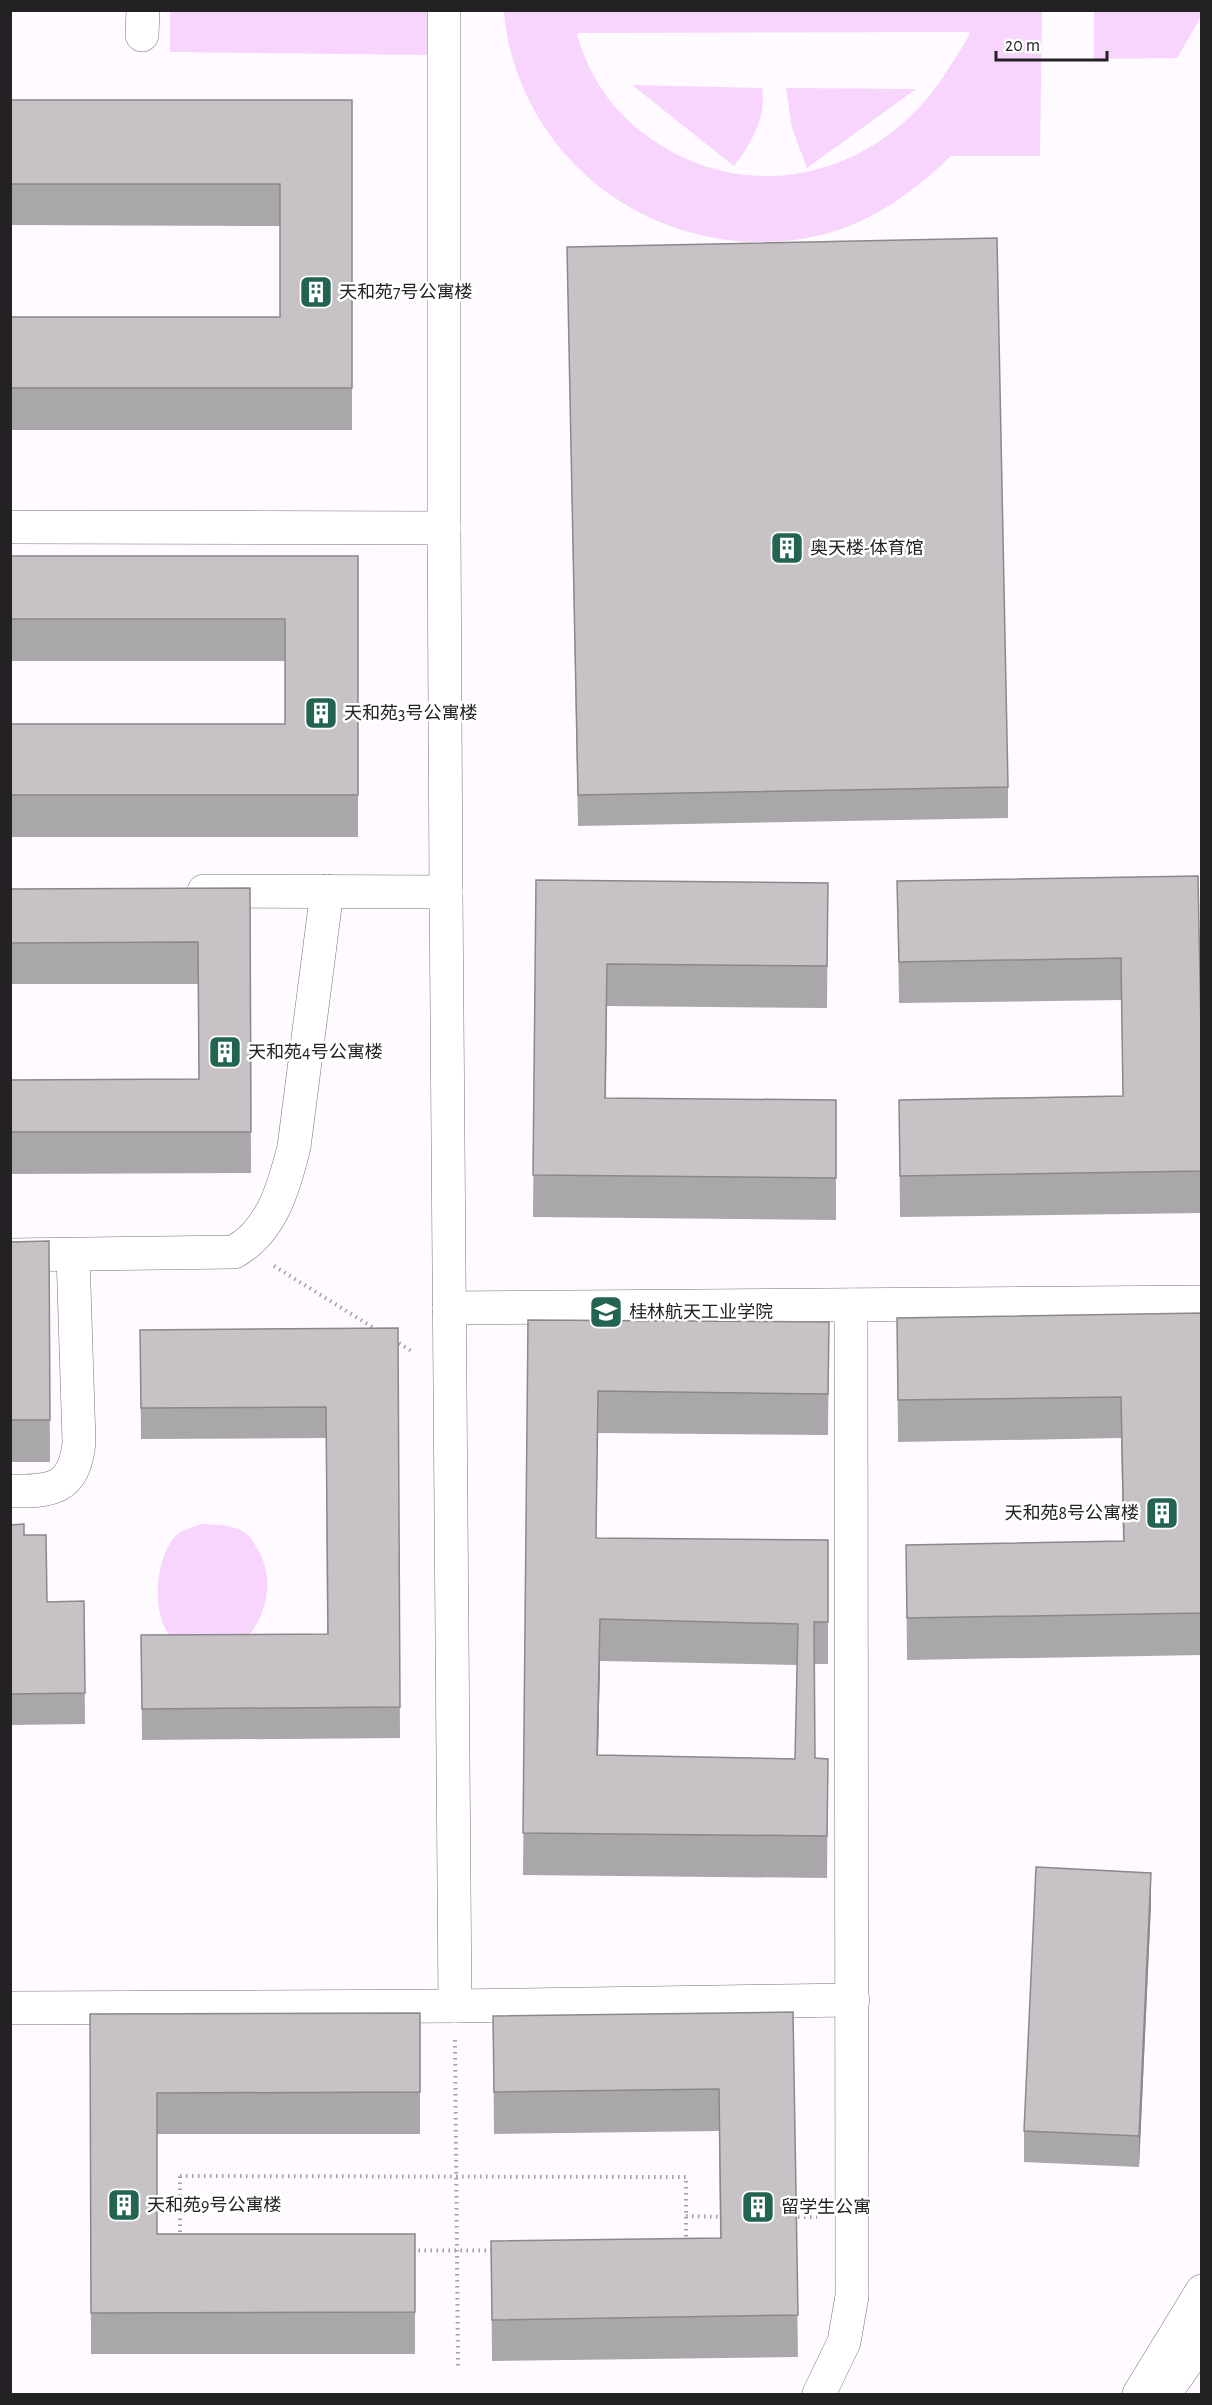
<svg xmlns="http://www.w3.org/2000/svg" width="1212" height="2405" viewBox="0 0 1212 2405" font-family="'Alegreya Sans','Noto Sans SC',sans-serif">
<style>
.green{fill:#f8d5fd;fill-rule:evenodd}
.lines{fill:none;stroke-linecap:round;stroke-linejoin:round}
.minor-casing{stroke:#787478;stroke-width:34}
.major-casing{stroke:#787478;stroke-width:34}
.path{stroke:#a29fa3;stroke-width:4;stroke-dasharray:1.5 4.5;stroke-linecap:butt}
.minor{stroke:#fff;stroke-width:33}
.major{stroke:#fff;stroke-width:33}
.wall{fill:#aaa7aa;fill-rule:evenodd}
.shaded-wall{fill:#8b888b}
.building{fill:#c6c2c6;stroke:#8b888b;stroke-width:1.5;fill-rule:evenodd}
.labels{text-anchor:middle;stroke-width:5;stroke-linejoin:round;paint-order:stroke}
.poi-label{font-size:18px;fill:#232123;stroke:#fff;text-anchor:start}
</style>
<rect width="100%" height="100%" fill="#fefaff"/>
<g class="green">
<polygon points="170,11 429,11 429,55 170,52"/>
<path d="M504,11h538l-2,145h-89c-40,39 -87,72 -144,82 -109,19 -219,-31 -273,-128 -16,-30 -28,-65 -30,-99zM970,32c-5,13 -15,26 -23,39 -66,105 -197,140 -300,65 -34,-24 -60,-62 -70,-103z"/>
<polygon points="1094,11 1201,11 1201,17 1177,58 1094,59"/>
<path d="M632,85l130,3c5,29 -11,55 -28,78z"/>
<polygon points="786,88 916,89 807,168 792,128"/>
<path d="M201,1524c16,1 35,0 48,12 3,3 6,9 8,12 18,29 11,65 -10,90l-66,6c-5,-4 -11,-8 -14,-13 -16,-23 -11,-80 12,-98 6,-4 15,-6 22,-9z"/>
</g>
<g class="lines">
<defs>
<g id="minor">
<polyline points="142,35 143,10"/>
<polyline points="10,527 444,528 444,10"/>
<polyline points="204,891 446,892 444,528"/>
<polyline points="446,892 455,2006"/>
<path d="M10,1255l224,-3c38,-21 50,-65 60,-105l33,-256"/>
<polyline points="449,1308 1202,1302"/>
<path d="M10,1491c42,1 65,-2 69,-49l-6,-187"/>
<polyline points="10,2008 455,2006 853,2000"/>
<polyline points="819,2394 844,2342 852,2296 851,1305"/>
</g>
<g id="major">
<polyline points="1172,2383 1202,2340"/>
<polyline points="1139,2394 1202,2291"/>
</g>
</defs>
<use href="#minor" class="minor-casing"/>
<use href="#major" class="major-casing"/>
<g class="path">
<polyline points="274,1266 377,1330"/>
<polyline points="394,1340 413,1352"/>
<polyline points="455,2040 458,2367"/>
<polygon points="180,2176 686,2177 686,2251 180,2250"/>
<polyline points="686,2216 724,2217"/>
<polyline points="792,2217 817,2217"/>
</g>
<use href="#minor" class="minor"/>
<use href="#major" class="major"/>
</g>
<g class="wall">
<polygon points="10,100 352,100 352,430 10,430 10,317 280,317 280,226 10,225"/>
<polygon points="567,247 1008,787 1008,818 578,826"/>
<polygon points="10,556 358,556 358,837 10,837 10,724 285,724 285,661 10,661"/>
<polygon points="1198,876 1202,1083 1202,1213 900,1217 899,1100 1123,1096 1121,1000 899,1003 897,881"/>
<polygon points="536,880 828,883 827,1008 607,1006 606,1098 836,1100 836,1220 533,1217"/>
<polygon points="250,888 251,1173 10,1174 10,1080 199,1079 198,984 10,984 10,889"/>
<polygon points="49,1241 50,1462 10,1462 10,1242"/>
<polygon points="1202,1313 1202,1655 907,1660 906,1545 1123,1541 1121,1438 898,1442 897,1318"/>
<path d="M528,1320l301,2 -1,113 -230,-2 -2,105 232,2v124h-14l1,94 13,1 -1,119 -304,-3zM600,1661l197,4 -2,94 -197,-4z"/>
<polygon points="398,1328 400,1738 142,1740 141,1635 327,1634 326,1438 141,1439 140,1330"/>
<polygon points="10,1525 24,1535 47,1602 84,1601 85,1724 10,1725"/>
<polygon points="1151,1904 1139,2167 1024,2162 1024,2131"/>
<polygon points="793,2012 798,2357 492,2361 491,2241 720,2238 719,2131 494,2134 493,2016"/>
<polygon points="420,2013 420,2134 157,2134 157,2234 415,2234 415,2354 91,2354 90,2014"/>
</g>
<g class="shaded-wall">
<polygon points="600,1619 600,1661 597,1797 597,1755"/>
<polygon points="1151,1873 1151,1904 1139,2167 1139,2136"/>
</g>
<g class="building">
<polygon points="10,100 352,100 352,388 10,388 10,317 280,317 280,184 10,184"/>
<polygon points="997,238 1008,787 578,795 567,247"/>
<polygon points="10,556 358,556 358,795 10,795 10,724 285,724 285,619 10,619"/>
<polygon points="1198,876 1202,1083 1202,1171 900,1176 899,1100 1123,1096 1121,958 899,962 897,881"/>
<polygon points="536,880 828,883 827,966 607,964 605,1098 836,1100 836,1178 533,1175"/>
<polygon points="250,888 251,1132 10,1132 10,1080 199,1079 198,942 10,943 10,889"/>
<polygon points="49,1241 50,1420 10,1420 10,1242"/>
<polygon points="1202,1313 1202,1613 907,1618 906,1545 1124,1541 1121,1397 898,1400 897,1318"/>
<path d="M528,1320l301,2 -1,72 -230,-3 -2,147 232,2v82h-14l1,136 13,1 -1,77 -304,-3zM600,1619l198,5 -3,135 -198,-4z"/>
<polygon points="398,1328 400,1707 142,1709 141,1635 328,1634 326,1407 141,1408 140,1330"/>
<polygon points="24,1524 24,1535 46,1535 47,1602 84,1601 85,1693 10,1694 10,1525"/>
<polygon points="1036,1867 1151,1873 1139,2136 1024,2131"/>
<polygon points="793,2012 798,2315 492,2320 491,2241 721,2238 719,2089 494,2092 493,2016"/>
<polygon points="420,2013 420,2092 157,2093 157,2234 415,2234 415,2312 91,2313 90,2014"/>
</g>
<defs>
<symbol id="building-square" viewBox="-11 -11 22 22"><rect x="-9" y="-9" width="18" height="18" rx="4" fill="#226351" stroke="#fff"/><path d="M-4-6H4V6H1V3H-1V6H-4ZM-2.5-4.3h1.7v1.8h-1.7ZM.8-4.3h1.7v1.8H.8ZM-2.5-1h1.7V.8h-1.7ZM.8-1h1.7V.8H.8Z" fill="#fff"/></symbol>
<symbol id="university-square" viewBox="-11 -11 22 22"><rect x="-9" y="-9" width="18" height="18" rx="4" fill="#226351" stroke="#fff"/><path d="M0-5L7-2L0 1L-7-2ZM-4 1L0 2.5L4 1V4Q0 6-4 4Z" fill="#fff"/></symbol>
</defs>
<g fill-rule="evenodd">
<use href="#building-square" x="297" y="273" width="38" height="38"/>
<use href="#building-square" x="768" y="529" width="38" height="38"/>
<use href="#building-square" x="302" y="694" width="38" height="38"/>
<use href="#building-square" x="206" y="1033" width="38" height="38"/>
<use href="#university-square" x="587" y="1293" width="38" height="38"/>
<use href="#building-square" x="1143" y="1494" width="38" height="38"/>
<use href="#building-square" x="105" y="2186" width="38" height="38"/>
<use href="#building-square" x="739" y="2188" width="38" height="38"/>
</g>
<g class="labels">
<g class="poi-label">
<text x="339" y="298">天和苑7号公寓楼</text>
<text x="810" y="554">奥天楼-体育馆</text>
<text x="344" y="719">天和苑3号公寓楼</text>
<text x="248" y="1058">天和苑4号公寓楼</text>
<text x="629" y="1318">桂林航天工业学院</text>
<text x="1139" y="1519" text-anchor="end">天和苑8号公寓楼</text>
<text x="147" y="2211">天和苑9号公寓楼</text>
<text x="781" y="2213">留学生公寓</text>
</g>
</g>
<rect width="1212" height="2405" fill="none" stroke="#232123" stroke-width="24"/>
<path d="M996 51v9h111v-9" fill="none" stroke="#232123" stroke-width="3"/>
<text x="1005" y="51" font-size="18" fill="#232123" stroke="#ffffff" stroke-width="4.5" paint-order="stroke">20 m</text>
</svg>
